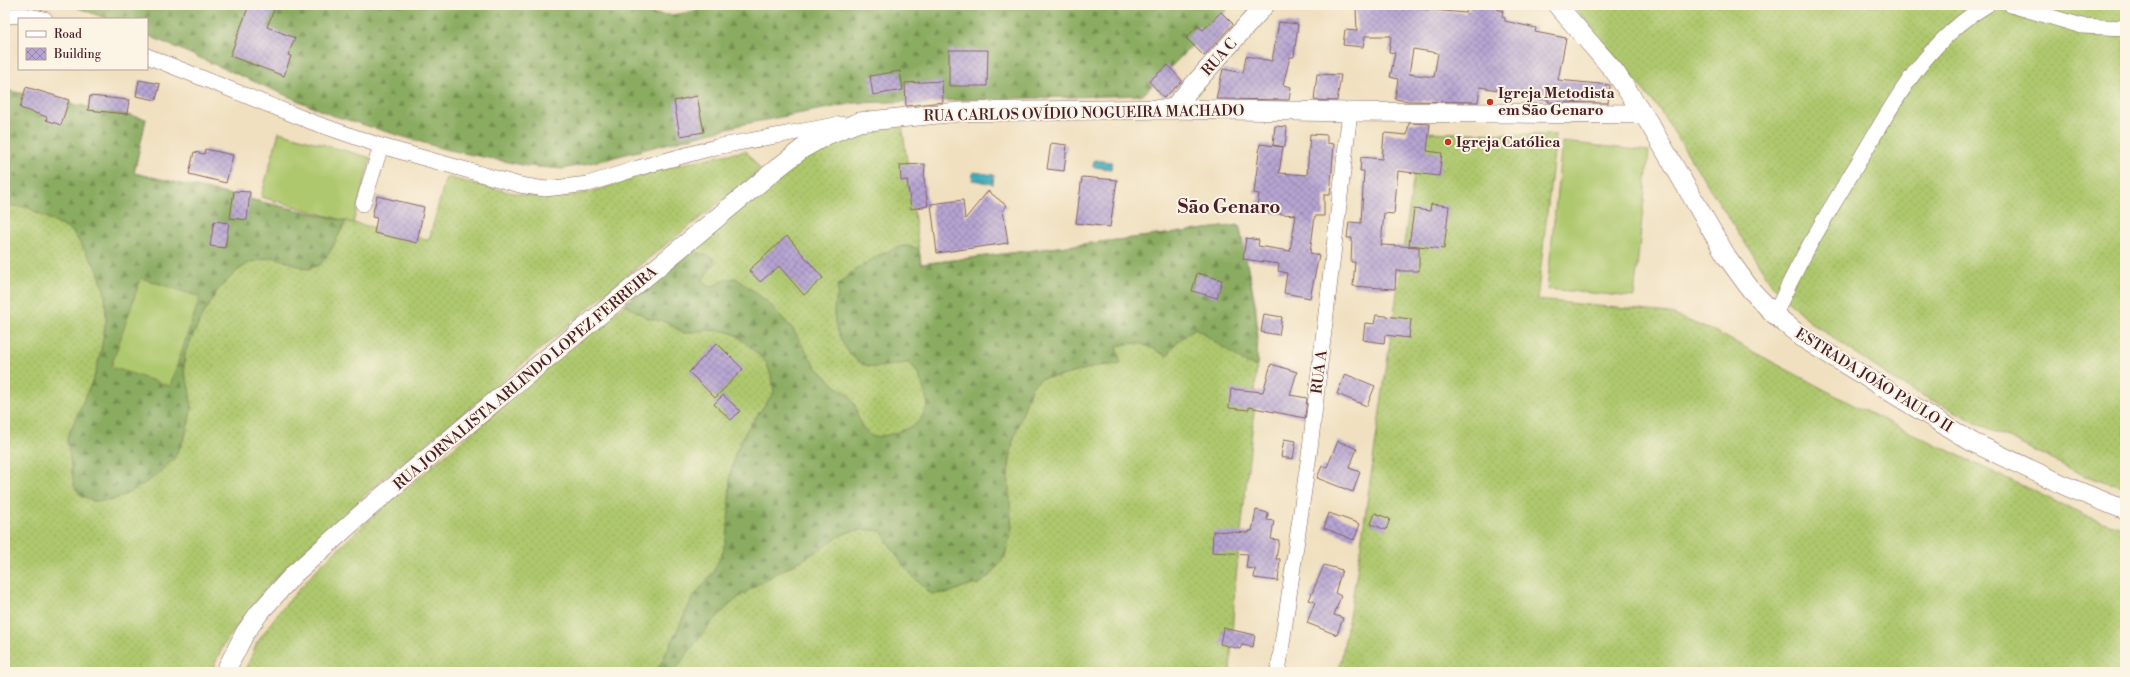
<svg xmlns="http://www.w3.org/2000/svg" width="2130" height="677" viewBox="0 0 2130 677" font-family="'Libre Bodoni',serif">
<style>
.grass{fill:url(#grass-dots);stroke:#7c744c}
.forest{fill:url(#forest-firs);stroke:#6a6646}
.garden{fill:#aec86d;stroke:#7c744c}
.water{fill:url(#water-ripples);stroke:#436572}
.building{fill:url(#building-cross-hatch);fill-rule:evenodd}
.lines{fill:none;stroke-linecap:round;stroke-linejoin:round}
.minor-casing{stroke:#84635f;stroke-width:16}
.tertiary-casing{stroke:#84635f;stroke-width:20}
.minor{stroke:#fff;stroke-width:15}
.tertiary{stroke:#fff;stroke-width:19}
.poi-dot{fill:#c8321e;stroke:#fcf5e5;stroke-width:1.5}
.labels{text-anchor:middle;stroke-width:4;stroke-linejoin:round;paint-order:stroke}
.street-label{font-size:15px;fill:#4a1f2b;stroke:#fcf5e5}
.poi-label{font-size:15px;font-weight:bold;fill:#4a1f2b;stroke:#fcf5e5;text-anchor:start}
.district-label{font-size:19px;font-weight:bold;fill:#4a1f2b;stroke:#fcf5e5}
</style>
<defs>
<pattern id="grass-dots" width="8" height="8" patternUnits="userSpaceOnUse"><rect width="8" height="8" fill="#aec86d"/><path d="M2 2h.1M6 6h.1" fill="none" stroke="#97ab5f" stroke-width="1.8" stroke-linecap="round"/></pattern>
<pattern id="forest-firs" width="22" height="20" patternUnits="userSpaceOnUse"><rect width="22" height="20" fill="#8aac60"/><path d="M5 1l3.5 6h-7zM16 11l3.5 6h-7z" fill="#738b4f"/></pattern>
<pattern id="water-ripples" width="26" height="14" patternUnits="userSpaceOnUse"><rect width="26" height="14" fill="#3cabba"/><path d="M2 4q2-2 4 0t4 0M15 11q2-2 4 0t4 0" fill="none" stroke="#348b97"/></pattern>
<pattern id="building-cross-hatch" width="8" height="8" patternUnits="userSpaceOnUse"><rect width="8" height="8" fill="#b6a4d2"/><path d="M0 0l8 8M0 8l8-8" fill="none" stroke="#9685ab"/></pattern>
</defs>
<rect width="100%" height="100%" fill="#fcf5e5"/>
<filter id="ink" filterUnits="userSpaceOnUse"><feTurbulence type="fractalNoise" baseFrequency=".025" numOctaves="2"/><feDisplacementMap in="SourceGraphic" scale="8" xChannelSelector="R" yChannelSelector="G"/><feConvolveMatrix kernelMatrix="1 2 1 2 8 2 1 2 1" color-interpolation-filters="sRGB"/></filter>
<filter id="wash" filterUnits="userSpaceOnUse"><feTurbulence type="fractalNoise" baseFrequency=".012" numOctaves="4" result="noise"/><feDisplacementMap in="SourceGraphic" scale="16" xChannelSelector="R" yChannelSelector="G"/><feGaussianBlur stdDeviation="0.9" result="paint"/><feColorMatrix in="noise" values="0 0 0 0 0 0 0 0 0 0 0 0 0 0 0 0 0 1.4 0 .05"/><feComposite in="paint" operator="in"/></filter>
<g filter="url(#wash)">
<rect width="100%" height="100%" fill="#f0e0c0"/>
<g class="grass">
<polygon points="1572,5 2125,5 2125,488 2083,475 1903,386 1810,322 1772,285 1659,109"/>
<path d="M5,90l141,29 -12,54 295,67 17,-63c31,7 81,22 111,20 31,-2 59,-13 88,-23 33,-10 67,-17 101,-23l15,19 -134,105 -135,115 -112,91 -107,100 -24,29 -26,36 -12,26h-206z"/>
<polygon points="902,124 921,264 1239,225 1256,306 1258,338 1254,413 1235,586 1230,672 245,672 257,643 278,613 319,567 372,517 576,344 800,160 823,145 864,129"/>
<polygon points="1420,132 1556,135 1537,300 1669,313 1716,332 1861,409 2086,516 2125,529 2125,672 1339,672 1357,572"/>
</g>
<g class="forest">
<path d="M71,5h563c22,16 52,10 76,0h522l-89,90 -288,8 -111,21 -141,36 -40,9 -36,-3 -83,-17 -113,-34 -184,-80v-16h-40z"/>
<polygon points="5,90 146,119 134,173 346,221 330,252 320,265 307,269 274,257 251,262 238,270 218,290 201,318 185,353 184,371 189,388 192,408 185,437 174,459 153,478 129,493 113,500 93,501 82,496 74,486 67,438 95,375 101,350 106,320 105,294 98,271 73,232 27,207 5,205"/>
<path d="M1239,225c10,50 21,91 18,142l-14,-6 -48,-33 -20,16 -8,12c-21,-11 -27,-16 -50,-10l4,18 -23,2 -37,10 -19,2 -10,8 -19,55 -5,33 4,55 -7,27 -14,19 -12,9 -16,3 -14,6 -17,1c-24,-19 -35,-37 -51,-63 -39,-5 -41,7 -72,25 -15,9 -31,16 -46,25 -41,24 -62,53 -89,91h-17l36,-75 19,-23 11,-22 5,-23 2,-54 6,-24 10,-20 28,-39 -2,-14 -6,-16 -28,-26 -12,-5 -18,-1 -25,3 -16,-11 -20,-4 -23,-14 67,-54 20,7 4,5 -12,17 2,6 6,2 16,-8 9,-1 32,24 24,26 23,38 21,20 12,8 7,11 3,12 5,11 10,9c10,0 38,-8 45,-15 4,-4 7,-12 10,-17 -4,-15 -7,-30 -18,-42 -11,0 -28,5 -37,4 -23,-2 -39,-34 -39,-56 0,-9 6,-15 3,-24 11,-16 48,-37 66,-41 5,-1 11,2 16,3l2,15z"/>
</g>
<g class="garden">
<polygon points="279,132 371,158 353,223 261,197"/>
<polygon points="1562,142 1649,151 1634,297 1547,289"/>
<polygon points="141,278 200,297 170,386 111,367"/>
</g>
<g class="water">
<polygon points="1094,160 1112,162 1111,169 1093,167"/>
<polygon points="973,172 994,175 993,184 972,180"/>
</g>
<g id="blocks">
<g class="building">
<polygon points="249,5 276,5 267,27 295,38 288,55 291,56 284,76 230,56"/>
<path d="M1421,5l-1,4 46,4 1,-4 4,1v-5h27v5h5l-1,7 3,1v3l31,7 -1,4 31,6 -8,42 52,5 -2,18 -60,-1 1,-2 -21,-3v-2l-48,-8 -2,15 -70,-1 -13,-2 3,-20 -8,-2 5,-24 -6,-1 2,-16h-26l-2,11 -20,-2 2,-15 12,1 -1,-23zM1413,49l25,4 -4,24 -25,-3z"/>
<polygon points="1221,12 1233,24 1204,56 1186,38 1198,26 1203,30"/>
<polygon points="1279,22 1298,24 1294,57 1290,57 1283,85 1291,87 1289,100 1216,99 1223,69 1243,73 1246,56 1272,61"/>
<polygon points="949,50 988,50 987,86 949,86"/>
<polygon points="1168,65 1182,81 1164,98 1149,81"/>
<polygon points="900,71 903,90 873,95 870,76"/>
<polygon points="1317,74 1341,75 1337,101 1314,100"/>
<polygon points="139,80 160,84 156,100 136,96"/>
<polygon points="942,81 943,102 906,106 905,83"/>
<polygon points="26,87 69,100 61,125 46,120 47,117 20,108"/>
<polygon points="90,96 129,100 127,114 88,110"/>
<polygon points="697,96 704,132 680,136 674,101"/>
<polygon points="1409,123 1430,124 1427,151 1442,153 1439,176 1398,171 1394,214 1384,213 1381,245 1419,247 1419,271 1396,271 1395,289 1353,286 1355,262 1351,262 1352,238 1347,238 1349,222 1361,223 1364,171 1360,171 1361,157 1382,159 1384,133 1407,135"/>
<polygon points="1275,126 1287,127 1285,147 1273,145"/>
<polygon points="1310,134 1327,135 1327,143 1334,144 1330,195 1324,195 1324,216 1315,216 1310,253 1319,255 1310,298 1284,293 1287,273 1278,271 1279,264 1243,259 1246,238 1259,240 1258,246 1290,251 1296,215 1256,212 1259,194 1254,193 1260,144 1283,147 1279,173 1307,175"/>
<polygon points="1051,143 1067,145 1064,171 1047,169"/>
<polygon points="205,149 233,155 226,183 189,174 194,152 204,154"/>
<polygon points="925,164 924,179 928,206 911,209 907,180 901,181 900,165"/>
<polygon points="1082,177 1117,180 1110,227 1076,223"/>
<polygon points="234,191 250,192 247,220 230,218"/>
<polygon points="988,191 1007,206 1003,210 1008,243 937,253 931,204 963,200 965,219"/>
<polygon points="377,196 424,207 417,243 374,233 377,218 372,217"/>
<polygon points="1431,204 1449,206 1444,249 1409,245 1414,209 1430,211"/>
<polygon points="214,221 229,223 225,248 210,246"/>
<polygon points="787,236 823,278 804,295 779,266 760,282 749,270"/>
<polygon points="1197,273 1222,280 1217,298 1192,291"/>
<polygon points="1264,314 1282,317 1279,335 1261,332"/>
<polygon points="1376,315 1411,319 1409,338 1385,335 1384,343 1363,340 1365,323 1374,324"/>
<polygon points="717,343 743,369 715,398 689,372"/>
<polygon points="1271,364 1297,372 1290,395 1307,398 1305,418 1249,407 1249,410 1229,408 1231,389 1263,392"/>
<polygon points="1345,374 1375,386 1367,406 1337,394"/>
<polygon points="723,395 740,411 731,420 714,404"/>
<polygon points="1284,439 1296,441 1293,459 1281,457"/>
<polygon points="1338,441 1357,449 1349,468 1360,472 1353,492 1317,478 1322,466 1327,467"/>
<polygon points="1256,510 1268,513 1267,520 1274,521 1271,539 1279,540 1276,559 1280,559 1278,581 1254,578 1255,569 1246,568 1248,554 1212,552 1213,531 1249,533 1249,531 1252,531"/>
<polygon points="1329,513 1360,524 1354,540 1324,528"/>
<polygon points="1375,513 1390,519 1386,530 1371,524"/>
<polygon points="1324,565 1342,570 1335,593 1341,596 1334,615 1343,618 1337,635 1307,623 1315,602 1309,600"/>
<polygon points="1223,628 1255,635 1253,647 1242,645 1240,649 1220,644"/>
</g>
</g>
</g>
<g filter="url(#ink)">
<use href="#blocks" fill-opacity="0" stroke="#84635f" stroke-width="1"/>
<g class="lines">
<defs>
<g id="minor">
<polyline points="2011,5 2082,26 2125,28"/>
<polyline points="5,16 24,15 45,19"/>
<polyline points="147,56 312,122 381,146 520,185 545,189 588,184 638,168 716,147 841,124"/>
<polyline points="363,204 381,146"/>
<path d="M1775,315c22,-52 51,-99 80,-147 36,-61 69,-126 132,-163"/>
<polyline points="1278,672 1310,448 1350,112"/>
</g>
<g id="tertiary">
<polyline points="1557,5 1615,72 1649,123 1727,257 1751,290 1775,315 1804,339 1972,442 2068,487 2125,510"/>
<polyline points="1172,109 1265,5"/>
<polyline points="225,672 245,633 259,613 294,574 366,510 494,402 775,170 802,149 827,135 859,122 958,112 1172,109 1350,112 1643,114"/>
</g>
</defs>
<use href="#minor" class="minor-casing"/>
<use href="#tertiary" class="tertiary-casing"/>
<use href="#minor" class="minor"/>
<use href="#tertiary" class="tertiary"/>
</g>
</g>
<g class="poi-dot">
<circle cx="1490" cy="102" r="4"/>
<circle cx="1448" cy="142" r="4"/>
</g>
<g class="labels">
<g class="street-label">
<text transform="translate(1219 57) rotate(-48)" y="5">RUA C</text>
<text transform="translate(1084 113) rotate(-1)" y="5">RUA CARLOS OVÍDIO NOGUEIRA MACHADO</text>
<text transform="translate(1319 372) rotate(-83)" y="5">RUA A</text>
<text transform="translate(525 378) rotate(-40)" y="5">RUA JORNALISTA ARLINDO LOPEZ FERREIRA</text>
<text transform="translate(1874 380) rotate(32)" y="5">ESTRADA JOÃO PAULO II</text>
</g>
<g class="poi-label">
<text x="1498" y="98">Igreja Metodista<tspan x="1498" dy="17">em São Genaro</tspan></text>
<text x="1456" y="147">Igreja Católica</text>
</g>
<g class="district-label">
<text x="1229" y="213">São Genaro</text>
</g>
</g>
<rect width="2130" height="677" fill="none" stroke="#fcf5e5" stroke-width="20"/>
<rect x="18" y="18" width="130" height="52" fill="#fcf5e5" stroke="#b59f9b"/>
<rect x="26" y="31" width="20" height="6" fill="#ffffff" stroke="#b59f9b"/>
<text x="54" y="38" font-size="12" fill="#4a1f2b">Road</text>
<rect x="26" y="48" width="20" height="12" fill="url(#building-cross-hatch)" stroke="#b59f9b"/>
<text x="54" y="58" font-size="12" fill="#4a1f2b">Building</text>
</svg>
